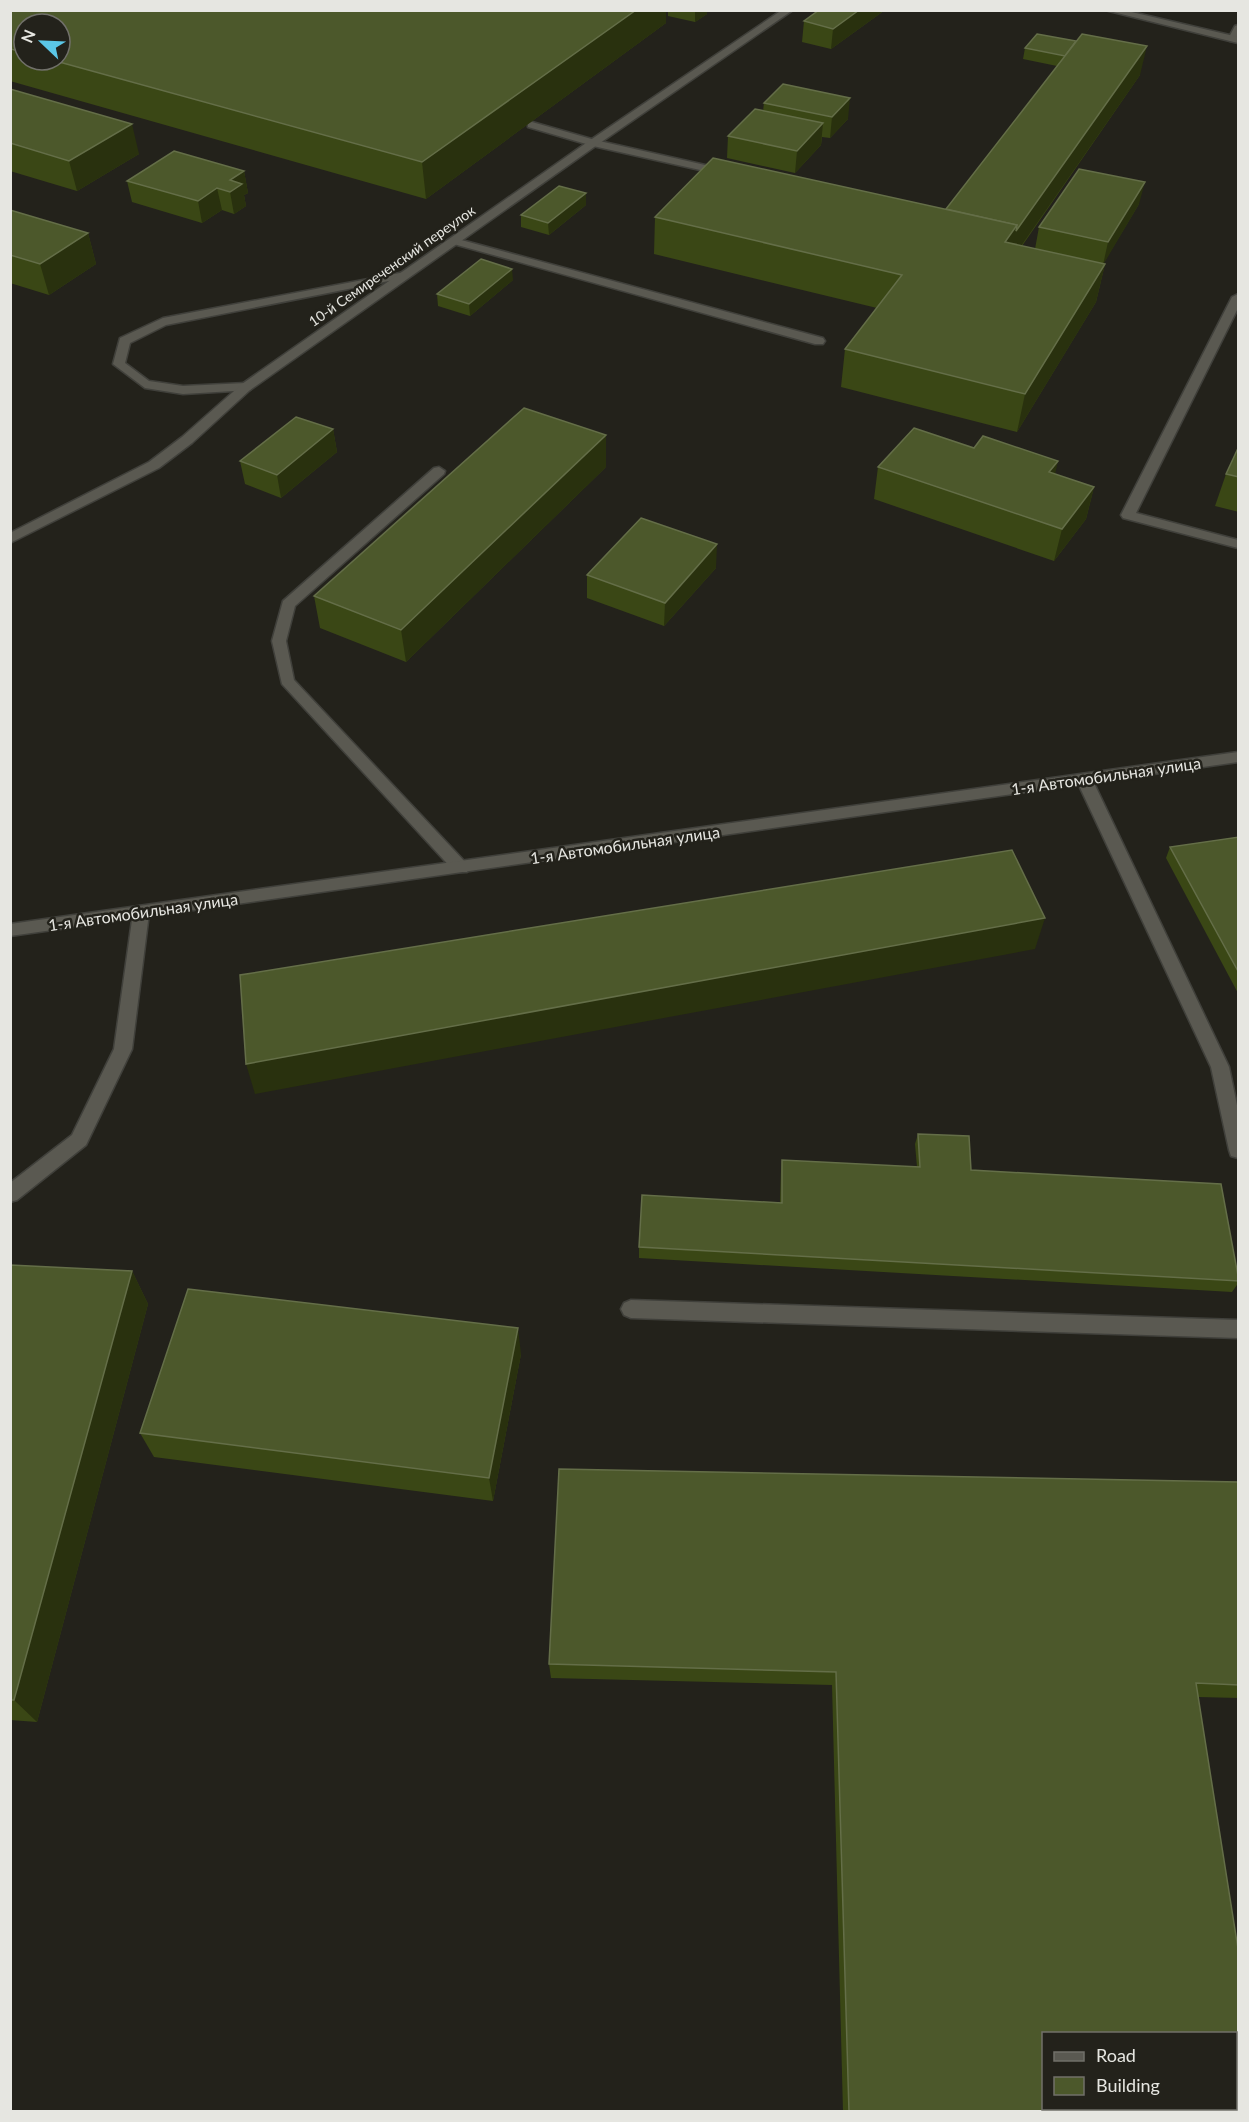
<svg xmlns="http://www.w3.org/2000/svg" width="1249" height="2122" viewBox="0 0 1249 2122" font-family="Lato,sans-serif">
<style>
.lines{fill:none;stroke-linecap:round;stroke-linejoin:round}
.service-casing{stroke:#40403b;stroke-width:3}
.minor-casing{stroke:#40403b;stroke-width:3}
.tertiary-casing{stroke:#40403b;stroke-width:3}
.service{fill:#5a5951;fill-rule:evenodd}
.minor{fill:#5a5951;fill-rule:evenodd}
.tertiary{fill:#5a5951;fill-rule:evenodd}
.wall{fill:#3a4715;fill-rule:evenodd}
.shaded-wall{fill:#29310e}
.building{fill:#4c582b;stroke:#646e48;stroke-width:1.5;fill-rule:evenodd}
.labels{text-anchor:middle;stroke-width:5;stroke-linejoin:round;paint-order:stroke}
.far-street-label{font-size:14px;fill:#e6e6e1;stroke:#23221b}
.street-label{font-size:16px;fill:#e6e6e1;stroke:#23221b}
</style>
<rect width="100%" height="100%" fill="#23221b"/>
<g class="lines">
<defs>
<g id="service">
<polygon points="1238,25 1238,39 1230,41 1228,39 1235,26"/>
<polygon points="532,122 595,140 727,170 732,173 727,176 593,146 528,127 528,123"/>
<polygon points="454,238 823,338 825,341 823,344 815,344 450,243 448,241"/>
<polygon points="405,272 411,275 409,277 166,325 130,343 125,363 149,381 183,386 246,383 252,387 250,390 183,394 145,388 113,364 120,338 163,318"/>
<polygon points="1238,294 1238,308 1136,513 1238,540 1238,548 1123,518 1121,515 1232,297"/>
<polygon points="439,467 445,471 444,474 295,606 286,641 294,680 467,864 469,868 467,872 455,872 282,684 272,641 283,601 434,468"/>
<polygon points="1084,774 1090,775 1092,779 1229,1067 1238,1110 1238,1158 1231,1156 1229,1150 1211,1067 1076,779 1078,775"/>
<polygon points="631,1300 1238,1320 1238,1338 631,1318 624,1315 621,1309 624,1303"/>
</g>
<g id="minor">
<polygon points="782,10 793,10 597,145 250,390 192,443 159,468 10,543 10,533 149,462 182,437 242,384 589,141"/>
<polygon points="1105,10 1123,10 1238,37 1238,43"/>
<polygon points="141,907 147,909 149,913 132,1049 86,1145 17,1200 10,1202 10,1183 72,1135 114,1049 133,913 135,909"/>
</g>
<polygon id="tertiary" points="1238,752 1238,762 10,936 10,924"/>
</defs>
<use href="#service" class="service-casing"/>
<use href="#minor" class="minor-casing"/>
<use href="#tertiary" class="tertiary-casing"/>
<use href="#service" class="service"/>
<use href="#minor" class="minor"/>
<use href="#tertiary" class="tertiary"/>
</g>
<g class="wall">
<path d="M10,10l446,1 210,-1v13l-240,176 -416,-118zM24,24l36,36h-36z"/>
<polygon points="668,10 707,10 707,14 695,22 668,16"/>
<polygon points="885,10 831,49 802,42 804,21"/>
<polygon points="1037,34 1140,75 1022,246 1035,249 1039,227 1139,204 1103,264 1105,264 1096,302 1017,432 841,387 845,349 877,308 654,254 655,217 946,209 1057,66 1023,59 1025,48"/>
<polygon points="10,89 139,154 77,191 10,171"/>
<polygon points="764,103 848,119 830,138 822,137 821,145 795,173 727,158 728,136 763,111"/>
<polygon points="244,171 248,193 244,195 246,206 234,214 222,210 202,223 132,202 127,181"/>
<polygon points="586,205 549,235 521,227 521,215"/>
<polygon points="10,210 88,233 96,264 49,295 10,283"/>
<polygon points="513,280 470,316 438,306 437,294"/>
<polygon points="333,429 337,452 281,498 245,484 240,461"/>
<polygon points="1239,446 1239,512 1215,506 1226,474"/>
<polygon points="606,467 406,662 320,628 314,596"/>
<polygon points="878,467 1055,474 1094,487 1086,519 1054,561 874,499"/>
<polygon points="716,568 664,626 587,598 587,575"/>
<polygon points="1239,837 1239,995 1166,858 1170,847"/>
<polygon points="918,1134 971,1170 1239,1282 1232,1292 639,1258 639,1247 780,1202 781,1170 782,1160 917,1167 915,1144"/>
<polygon points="10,1265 132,1271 148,1304 37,1722 10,1720"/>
<polygon points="521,1354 493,1501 154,1457 140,1433"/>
<polygon points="1239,1482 1239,1698 1198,1697 1239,2112 843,2112 832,1685 551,1678 549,1664"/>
</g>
<g class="shaded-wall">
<polygon points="636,10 666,10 666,23 426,199 422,162"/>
<polygon points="697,10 707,10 707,14 695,22 695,12"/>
<polygon points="859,10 885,10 831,49 833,29"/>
<polygon points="1147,46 1140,75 998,279 1005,242"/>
<polygon points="850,98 848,119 830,138 832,117"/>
<polygon points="823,123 821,145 795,173 797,151"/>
<polygon points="132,124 139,154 77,191 69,161"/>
<polygon points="244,171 248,193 244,195 246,206 234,214 230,192 230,180"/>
<polygon points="1145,182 1139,204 1103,265 1108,242"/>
<polygon points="217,188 222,210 202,223 198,201"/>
<polygon points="586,193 586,205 549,235 548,223"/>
<polygon points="88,233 96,264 49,295 40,264"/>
<polygon points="1105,264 1096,302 1017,432 1025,394"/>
<polygon points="512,269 513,280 470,316 469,304"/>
<polygon points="333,429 337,452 281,498 277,475"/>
<polygon points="606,435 606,467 406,662 401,630"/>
<polygon points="1058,461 1051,493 1049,472"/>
<polygon points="1094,487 1086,519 1054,561 1062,529"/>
<polygon points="717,544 716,568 664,626 665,603"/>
<polygon points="1045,918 1035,949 255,1094 246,1064"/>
<polygon points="132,1271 148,1304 37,1722 14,1700"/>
<polygon points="518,1328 521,1354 493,1501 489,1478"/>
</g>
<g class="building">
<polygon points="10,10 456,11 636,10 422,162 52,60 60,60 60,24 24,24 24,52 10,49"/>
<polygon points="819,10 859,10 833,29 804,21"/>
<polygon points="1037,34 1076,41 1065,56 1025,48"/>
<polygon points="1082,34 1147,46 1016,231 1017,225 946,209"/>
<polygon points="783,84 850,98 832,117 764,103"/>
<polygon points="10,89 132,124 69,161 10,143"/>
<polygon points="755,109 823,123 797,151 728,136"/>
<polygon points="174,151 244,171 230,180 242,184 230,192 217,188 198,201 127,181"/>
<polygon points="713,158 1017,225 1005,242 1105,264 1025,394 845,349 902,275 655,217"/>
<polygon points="1079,169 1145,182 1108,242 1039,227"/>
<polygon points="559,186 586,193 548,223 521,215"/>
<polygon points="10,210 88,233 40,264 10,255"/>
<polygon points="481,259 512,269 469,304 437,294"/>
<polygon points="524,408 606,435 401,630 314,596"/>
<polygon points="296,417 333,429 277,475 240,461"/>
<polygon points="914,428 974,448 983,436 1058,461 1049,472 1094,487 1062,529 878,467"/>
<polygon points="1239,446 1239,477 1226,474"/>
<polygon points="641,518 717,544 665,603 587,575"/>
<polygon points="1239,837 1239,973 1170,847"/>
<polygon points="1012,850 1045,918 246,1064 240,975"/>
<polygon points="918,1134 969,1136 971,1170 1221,1184 1239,1281 639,1247 642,1195 782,1203 782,1160 920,1167"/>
<polygon points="10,1265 132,1271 14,1700 10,1700"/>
<polygon points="188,1289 518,1328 489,1478 140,1433"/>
<path d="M559,1469l680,13v203l-43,-2 43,272v157h-390l-13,-440 -287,-8zM1044,2034h192v75h-192z"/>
</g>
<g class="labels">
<g class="far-street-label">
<text transform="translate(392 266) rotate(-35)" y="5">10-й Семиреченский переулок</text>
</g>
<g class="street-label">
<text transform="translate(1106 776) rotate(-8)" y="6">1-я Автомобильная улица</text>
<text transform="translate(625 845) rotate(-8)" y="6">1-я Автомобильная улица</text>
<text transform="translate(143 912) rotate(-8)" y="6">1-я Автомобильная улица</text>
</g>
</g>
<rect width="1249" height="2122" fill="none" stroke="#e6e6e1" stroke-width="24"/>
<rect x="1042" y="2032" width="195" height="78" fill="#23221b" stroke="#71706a" stroke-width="1.5"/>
<rect x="1054" y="2052" width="30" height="9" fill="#5a5951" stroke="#71706a" stroke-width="1.5"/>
<text x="1096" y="2062" font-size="18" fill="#e6e6e1">Road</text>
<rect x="1054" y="2077" width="30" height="18" fill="#4c582b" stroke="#71706a" stroke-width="1.5"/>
<text x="1096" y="2092" font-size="18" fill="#e6e6e1">Building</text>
<g transform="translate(42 42) rotate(293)"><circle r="28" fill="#23221b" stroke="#71706a" stroke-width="1.5"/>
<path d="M0-4.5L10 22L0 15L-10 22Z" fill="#5bc7e7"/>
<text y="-9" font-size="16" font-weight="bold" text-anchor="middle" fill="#e6e6e1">N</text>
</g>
</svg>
